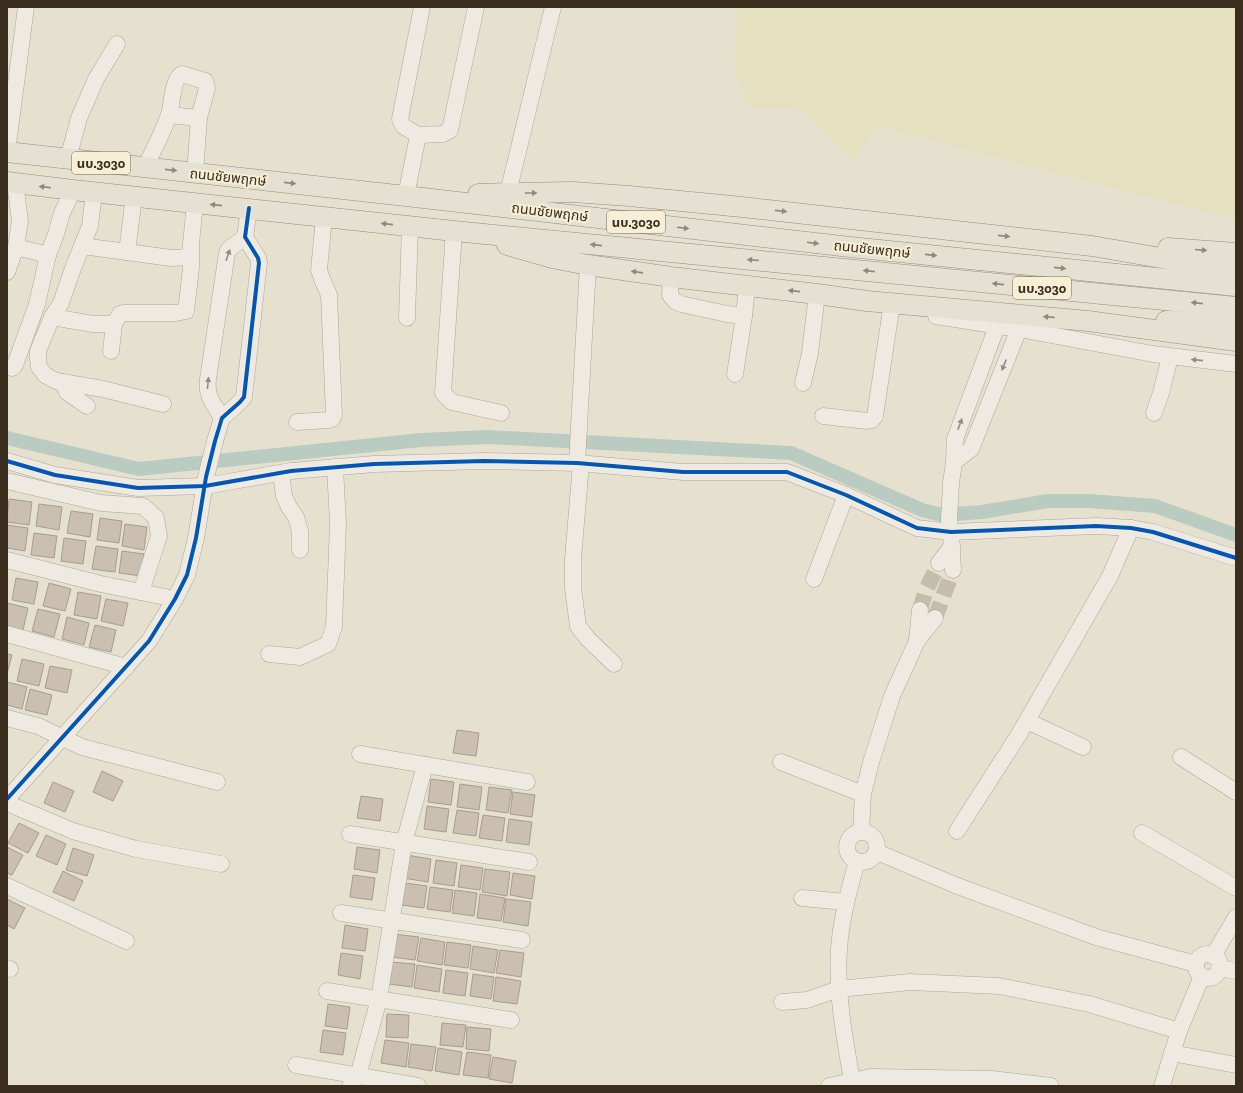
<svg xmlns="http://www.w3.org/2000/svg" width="1243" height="1093" viewBox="0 0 1243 1093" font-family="'Zilla Slab','Noto Sans Thai',serif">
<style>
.farmland{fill:#e5e0c0}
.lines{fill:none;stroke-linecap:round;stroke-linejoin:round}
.canal{stroke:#baccc2;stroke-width:14}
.building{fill:#cabfb0;stroke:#a69d8e}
.minor-tunnel{stroke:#c4bdac;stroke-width:16;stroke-dasharray:16 8;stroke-linecap:butt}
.minor-casing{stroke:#aba698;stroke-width:17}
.major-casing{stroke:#918b7f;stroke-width:21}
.minor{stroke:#eeeae1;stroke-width:16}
.major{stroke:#e5e1d2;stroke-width:20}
.cycleway-casing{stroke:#f6efd6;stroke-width:6}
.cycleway{stroke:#0057b8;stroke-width:4}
.oneway{fill:#908878}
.oneway2{fill:#948c80}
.labels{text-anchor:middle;stroke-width:4;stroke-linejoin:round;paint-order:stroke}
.shield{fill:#f6efd6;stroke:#736856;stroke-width:1}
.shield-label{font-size:13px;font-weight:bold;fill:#3b2e1f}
.street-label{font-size:14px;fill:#3b2e1f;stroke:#f6efd6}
</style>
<rect width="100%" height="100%" fill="#e6e1cf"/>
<polygon class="farmland" points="737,7 1236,7 1236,220 876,126 855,161 804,110 745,106 734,61"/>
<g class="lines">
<polyline class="canal" points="7,438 139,469 421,440 487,437 791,453 922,510 942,515 982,512 1048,501 1089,501 1155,506 1236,535"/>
</g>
<g class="building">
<polygon points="9,499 32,502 29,525 7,522"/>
<polygon points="39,504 62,507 59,530 36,526"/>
<polygon points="71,511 93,514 90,537 67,533"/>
<polygon points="100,518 122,521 119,543 97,540"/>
<polygon points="125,524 147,527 144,550 122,546"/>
<polygon points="7,525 28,528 25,551 7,548"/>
<polygon points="34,533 57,536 54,558 31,555"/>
<polygon points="64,538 86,541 83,564 61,561"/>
<polygon points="96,546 118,549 115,572 92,569"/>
<polygon points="122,551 144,554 141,576 119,573"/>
<polygon points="16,578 38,582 34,604 12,600"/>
<polygon points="49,583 71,589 65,611 43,606"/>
<polygon points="78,592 101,596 97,619 74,615"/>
<polygon points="106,599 128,603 123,626 101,621"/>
<polygon points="7,603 28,608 23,630 7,627"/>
<polygon points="38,609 60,614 54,637 32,631"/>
<polygon points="67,617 89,623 84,645 62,639"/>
<polygon points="95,625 116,630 111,652 89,647"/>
<polygon points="7,654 12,655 7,674"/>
<polygon points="22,659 44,664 39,686 17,681"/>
<polygon points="50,666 72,670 67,693 45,688"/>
<polygon points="7,682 27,687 22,709 7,705"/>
<polygon points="30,689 52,695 47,715 25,710"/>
<polygon points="457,730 479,733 476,756 453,753"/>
<polygon points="102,771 123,781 113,801 93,792"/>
<polygon points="431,779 454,782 451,805 428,802"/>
<polygon points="53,782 74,791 65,812 44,803"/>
<polygon points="460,784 482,787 479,810 457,807"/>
<polygon points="489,787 512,790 508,813 486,810"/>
<polygon points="513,792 535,795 532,817 510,814"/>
<polygon points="361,796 383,799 380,821 357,818"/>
<polygon points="427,806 449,809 446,832 424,829"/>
<polygon points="457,810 479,813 476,836 453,833"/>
<polygon points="483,815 505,818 502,841 479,838"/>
<polygon points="509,819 532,822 529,845 506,842"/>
<polygon points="19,823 39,833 28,853 8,843"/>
<polygon points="46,835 66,844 57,865 36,856"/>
<polygon points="7,847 23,855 12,875 7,873"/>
<polygon points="357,847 380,850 377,873 354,869"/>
<polygon points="73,848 94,855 87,876 66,870"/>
<polygon points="406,855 431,859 428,882 403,878"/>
<polygon points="436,860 457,863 454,886 433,883"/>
<polygon points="461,865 483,868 480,890 458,887"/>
<polygon points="485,869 510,872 507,896 482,892"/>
<polygon points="63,871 83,881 74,901 53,892"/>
<polygon points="513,873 535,876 532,899 510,895"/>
<polygon points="353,875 375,878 372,900 350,897"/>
<polygon points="405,883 427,886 424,908 402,905"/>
<polygon points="430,887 453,890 450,912 427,909"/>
<polygon points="455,890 477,893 474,916 452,913"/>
<polygon points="480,894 505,898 501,921 477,918"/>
<polygon points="7,899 25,908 14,929 7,925"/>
<polygon points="506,899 531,902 528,926 503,922"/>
<polygon points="345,925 368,929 365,951 342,948"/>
<polygon points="394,934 419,937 415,960 391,957"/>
<polygon points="421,938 445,942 442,965 417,961"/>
<polygon points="447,942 471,945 468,968 444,965"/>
<polygon points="473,946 498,950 494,973 470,969"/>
<polygon points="500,950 524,953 521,977 496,973"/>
<polygon points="341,953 363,956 360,979 338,975"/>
<polygon points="391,962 415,964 412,987 388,984"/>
<polygon points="417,965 442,969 439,992 414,988"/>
<polygon points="446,970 468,973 465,996 443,993"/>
<polygon points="473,974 494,977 491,999 470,996"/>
<polygon points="496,977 521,981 517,1004 493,1001"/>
<polygon points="328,1004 350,1007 347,1029 325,1026"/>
<polygon points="387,1014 409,1015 408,1038 386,1037"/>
<polygon points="442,1023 466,1025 463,1047 440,1045"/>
<polygon points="467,1027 491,1029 489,1051 466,1049"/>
<polygon points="323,1030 346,1033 343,1055 320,1052"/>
<polygon points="385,1040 409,1043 406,1067 381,1063"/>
<polygon points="411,1044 436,1047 432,1071 408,1067"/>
<polygon points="438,1048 462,1052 459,1075 435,1071"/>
<polygon points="467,1052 491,1055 488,1078 463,1075"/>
<polygon points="493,1057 516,1061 512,1083 489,1079"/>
</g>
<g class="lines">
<g class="minor-tunnel">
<polyline points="920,610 926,590 939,563"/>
<polyline points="935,618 953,570"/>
</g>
<defs>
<g id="minor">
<polyline points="422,7 400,119 403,126 418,135 443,134 450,130 476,7"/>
<polyline points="169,115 199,118"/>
<polyline points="7,152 26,7"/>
<polyline points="68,159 79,118 96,79 117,44"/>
<path d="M145,168c7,-16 21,-41 25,-57 2,-9 3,-33 12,-37l23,7 2,7 -8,30 -4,55"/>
<polyline points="15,183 20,221 16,247 48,255"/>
<polyline points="94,192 90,226 72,271 61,303 52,317 38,351 38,359 39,367 45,375 56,381 103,389 163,404"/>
<polyline points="508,193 553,7"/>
<polyline points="406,196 418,135"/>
<polyline points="454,231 443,393 452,402 501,413"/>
<polyline points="82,246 171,258 190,257"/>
<polyline points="127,252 134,196"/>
<polyline points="7,272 16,247"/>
<polyline points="671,277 670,295 675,301 681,304 727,314 744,316 747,286"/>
<polyline points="936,316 1019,329 1153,354 1236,364"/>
<polyline points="52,317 93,324 114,324 120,314 123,313 176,313 186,311 191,268 191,244 195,203"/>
<polyline points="407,318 410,226"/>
<polyline points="111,351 114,324"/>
<polyline points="7,367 12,368 15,365 37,304 48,255 56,234 62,213 73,190"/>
<polyline points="735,374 744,316"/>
<polyline points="63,382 67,392 87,406"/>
<polyline points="803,383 810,353 817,294"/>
<polyline points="1154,413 1161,393 1170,357"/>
<polyline points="823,416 867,421 872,420 875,416 892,303"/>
<path d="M222,418c-9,-16 -16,-20 -14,-39l19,-126 2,-4 16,-12"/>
<polyline points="297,422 329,420 332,419 334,415 329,295 322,279 319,270 324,218"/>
<polyline points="7,461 55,475 138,488 205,486 291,471 374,464 484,461 577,463 683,472 787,472 846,495 917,528 951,532 1096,526 1131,528 1153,532 1236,558"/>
<polyline points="954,462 971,449 1019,329"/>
<polyline points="577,463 588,265"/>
<polyline points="581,463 573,559 573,588 578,626 588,639 614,664"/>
<polyline points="281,473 284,496 289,507 296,517 300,531 300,550"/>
<polyline points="7,481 101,503 143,506 156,518 159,536 141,592"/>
<polyline points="7,560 101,584 175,599"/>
<polyline points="939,563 952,546"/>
<polyline points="953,570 951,532 949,520 951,483 954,462 955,439 997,326"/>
<polyline points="814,579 846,495"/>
<polyline points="7,634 126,667"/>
<polyline points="917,641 920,610"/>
<polyline points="269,654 300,657 328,644 334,627 338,524 335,467"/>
<polyline points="7,718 38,726 82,747 217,782"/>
<polyline points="1027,721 1083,747"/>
<polyline points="360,754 527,782"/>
<polyline points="1181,757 1236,792"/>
<polyline points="781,762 863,794"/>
<polyline points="7,799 149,641 175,599 187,575 196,538 206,477 215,441 222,418 240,402 244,397 259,263 258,258 245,237 249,208"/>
<polyline points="7,803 73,831 136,849 221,864"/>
<polyline points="861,831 863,794 872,759 892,696 917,641 935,618"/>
<polyline points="957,831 1018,736 1110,576 1131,528"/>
<circle cx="862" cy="847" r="15"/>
<polyline points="1142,833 1236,888"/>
<polyline points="350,834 529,862"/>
<polyline points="877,852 955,885 1096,937 1196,964"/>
<polyline points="7,886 126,941"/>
<polyline points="802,898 846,902"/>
<polyline points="341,913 522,940"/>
<circle cx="1208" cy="966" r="12"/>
<polyline points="1213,956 1236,917"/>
<polyline points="7,968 10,969"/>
<polyline points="1219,968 1236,971"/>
<polyline points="327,991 511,1020"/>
<polyline points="782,1002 807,1000 839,989 910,982 999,986 1089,1004 1179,1031"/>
<polyline points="1172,1053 1236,1065"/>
<polyline points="296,1065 418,1086"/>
<polyline points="350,1086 358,1076 379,999 404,843 425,765"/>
<polyline points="829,1086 871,1077 992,1079 1051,1086"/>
<path d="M853,1086c-8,-45 -17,-92 -14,-137 2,-30 10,-59 18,-88"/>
<polyline points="1162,1086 1179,1031 1202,976"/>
</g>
<g id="major">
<polyline points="7,152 406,196 850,247 1236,286"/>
<polyline points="7,182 73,190 454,231 1236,307"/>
<polyline points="478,194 508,193 573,192 629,196 742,207 1092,246 1236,271"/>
<polyline points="507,245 552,258 588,265 671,277 817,294 867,301 1088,321 1236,341"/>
<polyline points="1168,248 1236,253"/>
<polyline points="1166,321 1236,322"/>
</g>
</defs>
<use href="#minor" class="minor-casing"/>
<use href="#major" class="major-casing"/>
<use href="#minor" class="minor"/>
<use href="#major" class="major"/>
<defs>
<g id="cycleway">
<polyline points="7,461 55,475 138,488 205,486 291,471 374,464 484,461 577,463 683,472 787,472 846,495 917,528 951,532 1096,526 1131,528 1153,532 1236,558"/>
<polyline points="7,799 149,641 175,599 187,575 196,538 206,477 215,441 222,418 240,402 244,397 259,263 258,258 245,237 249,208"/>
</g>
</defs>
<use href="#cycleway" class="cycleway-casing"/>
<use href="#cycleway" class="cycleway"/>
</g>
<defs><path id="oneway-solid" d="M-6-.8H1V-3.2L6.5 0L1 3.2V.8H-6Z"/></defs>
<g class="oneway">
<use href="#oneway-solid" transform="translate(171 170) rotate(6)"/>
<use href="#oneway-solid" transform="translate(290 183) rotate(6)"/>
<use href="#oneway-solid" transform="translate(45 187) rotate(-173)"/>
<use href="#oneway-solid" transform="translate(531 193)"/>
<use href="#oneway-solid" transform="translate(216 205) rotate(-174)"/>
<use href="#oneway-solid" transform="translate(781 211) rotate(6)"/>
<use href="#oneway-solid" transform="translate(387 224) rotate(-174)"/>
<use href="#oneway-solid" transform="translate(683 228) rotate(7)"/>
<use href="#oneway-solid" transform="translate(1004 236) rotate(6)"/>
<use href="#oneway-solid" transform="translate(813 243) rotate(7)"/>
<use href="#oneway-solid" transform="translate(596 245) rotate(-174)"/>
<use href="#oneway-solid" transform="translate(1201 250) rotate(5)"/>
<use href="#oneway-solid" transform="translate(931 255) rotate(6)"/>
<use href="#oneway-solid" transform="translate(753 260) rotate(-175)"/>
<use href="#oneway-solid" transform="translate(1060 268) rotate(6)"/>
<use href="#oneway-solid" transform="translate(869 271) rotate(-174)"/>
<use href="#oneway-solid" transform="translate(637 272) rotate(-172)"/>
<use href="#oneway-solid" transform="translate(998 284) rotate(-174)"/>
<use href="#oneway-solid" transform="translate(794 291) rotate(-174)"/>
<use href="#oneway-solid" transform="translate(1197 303) rotate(-174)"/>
<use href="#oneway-solid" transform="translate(1049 317) rotate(-175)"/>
</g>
<g class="oneway2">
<use href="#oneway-solid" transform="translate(228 255) rotate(-71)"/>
<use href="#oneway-solid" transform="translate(1197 360) rotate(-174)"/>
<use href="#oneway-solid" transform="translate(1004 365) rotate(112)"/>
<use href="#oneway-solid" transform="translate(208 383) rotate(-84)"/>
<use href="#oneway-solid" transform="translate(960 424) rotate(-70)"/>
</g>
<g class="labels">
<g class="shield">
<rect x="72" y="152" width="58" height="22" rx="3"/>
<rect x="607" y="211" width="58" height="22" rx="3"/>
<rect x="1013" y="277" width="58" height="22" rx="3"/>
</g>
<g class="shield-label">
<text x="101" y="168">นบ.3030</text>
<text x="636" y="227">นบ.3030</text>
<text x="1042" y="293">นบ.3030</text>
</g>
<g class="street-label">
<text transform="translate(228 177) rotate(6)" y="5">ถนนชัยพฤกษ์</text>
<text transform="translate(550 212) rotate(7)" y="5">ถนนชัยพฤกษ์</text>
<text transform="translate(872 249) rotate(6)" y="5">ถนนชัยพฤกษ์</text>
</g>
</g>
<rect width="1243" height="1093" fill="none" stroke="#3b2e1f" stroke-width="16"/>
</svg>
